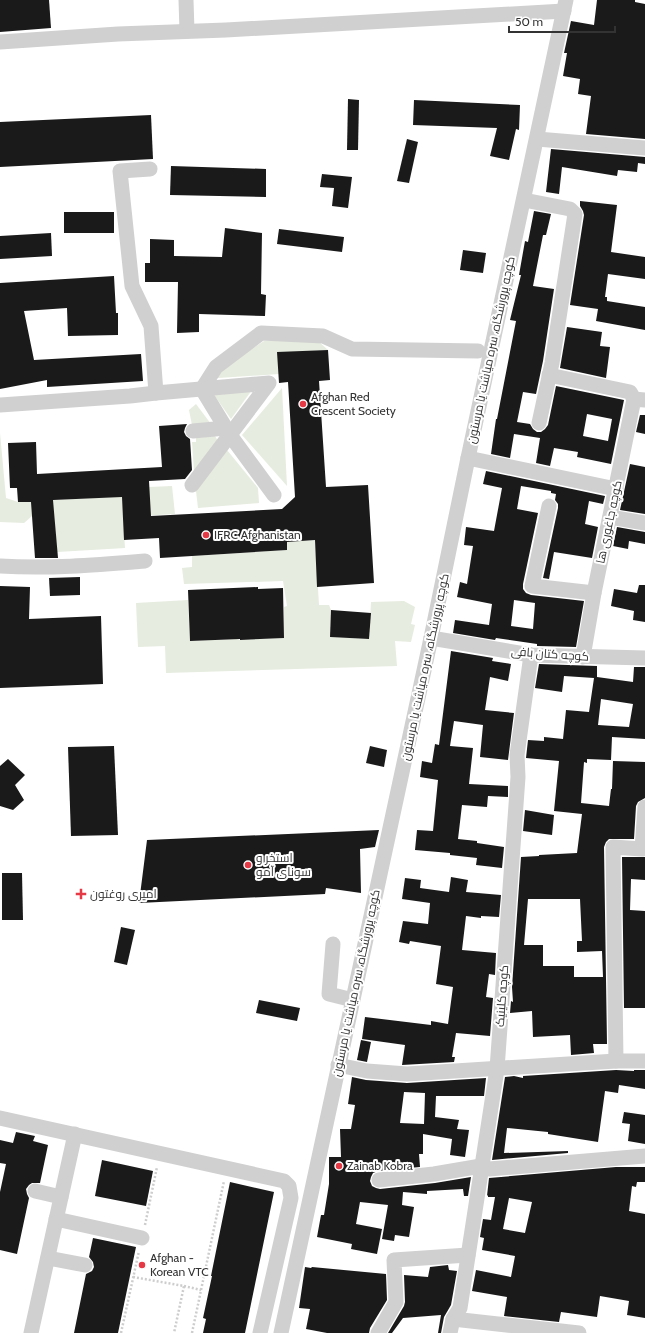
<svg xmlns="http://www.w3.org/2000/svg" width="645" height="1333" viewBox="0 0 645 1333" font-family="Cabin,Cairo,sans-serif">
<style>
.green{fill:#e6ecdf}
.building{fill:#1a1a1a;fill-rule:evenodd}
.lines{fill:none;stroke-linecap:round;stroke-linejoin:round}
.path{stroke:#cdcdcd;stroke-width:2.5;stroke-dasharray:2 2;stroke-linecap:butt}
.minor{stroke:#d0d0d0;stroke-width:15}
.poi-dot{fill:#e63946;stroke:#fff;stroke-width:1.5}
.labels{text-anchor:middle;stroke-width:4;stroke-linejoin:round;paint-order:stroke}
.street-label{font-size:12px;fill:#333;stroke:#fff}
.poi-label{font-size:12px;fill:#333;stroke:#fff;text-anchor:start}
</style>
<rect width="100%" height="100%" fill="#fff"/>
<g class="green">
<polygon points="317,340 328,350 310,351 279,374 218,378 217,372 264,341"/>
<polygon points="282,388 287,486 242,435"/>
<polygon points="252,390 231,419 212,392"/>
<polygon points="196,404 211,424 192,425 189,410"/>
<polygon points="0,433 6,498 18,502 149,495 149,487 172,486 175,514 123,517 125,548 57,552 54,515 32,516 24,523 0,522"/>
<polygon points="215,436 218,441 194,472 192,442 196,442 196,438"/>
<polygon points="227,450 258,488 259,503 198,508 196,491"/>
<polygon points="315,540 319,605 329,605 331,610 330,637 369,639 371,602 404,601 415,607 411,624 415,625 411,642 395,641 397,666 166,673 165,646 138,647 136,603 188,600 190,641 237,639 240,640 284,638 284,607 287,606 283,581 184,584 182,568 192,567 192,556 287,550 287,542"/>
</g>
<g class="building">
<polygon points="0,0 49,0 51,28 0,32"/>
<polygon points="597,0 635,0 635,2 645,4 645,139 586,134 591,96 578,94 580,79 563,76 567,53 564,53 571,21 594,25"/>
<polygon points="348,99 359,100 358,150 347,150"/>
<polygon points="414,100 520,105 519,130 516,129 509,160 490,156 497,128 413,125"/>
<polygon points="151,115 153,159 0,167 0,122"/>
<polygon points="407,139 418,142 409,183 397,181"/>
<polygon points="551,149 645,157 645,164 638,163 637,172 618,170 617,176 562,167 559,194 546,192"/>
<polygon points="171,166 266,169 266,197 170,195"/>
<polygon points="322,174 352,177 348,208 332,206 334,188 320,187"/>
<polygon points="580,201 617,205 611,252 645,257 645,279 608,274 605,297 607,297 607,301 645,307 645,330 596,321 598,309 570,305 584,215 583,211 580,206"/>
<path d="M534,211l17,3 -5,21h-3l-10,51 21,3 -11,72 -7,33 -13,-2 -6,30 13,2 3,5 4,3h4l4,-3 3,-4 8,-39 68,14 -13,64 -34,-7 1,-5 -24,-4 -4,18 -14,-3 4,-25 -26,-4 -4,24 -19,-4 5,-35h1l19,-98 -6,-1 11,-45h-2l6,-34 3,1zM587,414l25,5 -4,22 -25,-5z"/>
<rect x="64" y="212" width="50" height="21"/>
<polygon points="225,228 262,233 261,294 266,295 265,316 199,314 199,332 177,333 178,282 145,282 145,263 150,263 150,239 174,240 174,256 222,257"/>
<polygon points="279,229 344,237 342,252 277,244"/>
<polygon points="51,233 52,256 0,259 0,236"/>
<polygon points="463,250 486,253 483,273 460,270"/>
<polygon points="114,276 116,313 118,313 118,335 68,336 67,308 24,311 34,360 141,354 143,381 47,387 47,380 0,389 0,283"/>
<polygon points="567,327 602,332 600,346 610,347 606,378 560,368"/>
<polygon points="328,350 330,380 319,381 326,487 368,485 374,583 317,587 315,540 287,542 287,550 160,558 159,538 124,540 122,497 53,500 58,558 35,558 31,502 18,502 17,488 10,488 8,443 36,442 37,474 162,467 159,426 187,424 185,428 184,432 186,436 190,439 192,470 185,479 149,481 151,516 282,509 295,497 288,382 279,383 277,352"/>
<polygon points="640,415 645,415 645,434 636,432"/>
<polygon points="630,464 645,467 645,514 620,510"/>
<path d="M486,471l119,25 -2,8 -14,-3 -4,23 13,3 -6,31 -38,-6 -5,27 -6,-1 15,-70v-4l-3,-4 1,-6 -5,-1v-2l-30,-5 -4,23 21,4 -15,71v5l3,4 5,2 53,6 -8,46 -39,-1v-2l-41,-6 -1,2 -42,-7 2,-13 34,5 3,-21 -35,-7 3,-15 7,2 6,-38 -9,-1 2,-18 28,4 8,-43 -19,-4zM514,600l21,3 -2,26 -22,-3z"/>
<polygon points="617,527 645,532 645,544 629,541 628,549 613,546"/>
<polygon points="80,577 80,595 50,596 49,578"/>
<polygon points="639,585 645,585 645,622 633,620 634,611 611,606 614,589 637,593"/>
<polygon points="0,586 30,587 29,619 101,616 103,684 0,688"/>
<polygon points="258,587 258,589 283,588 284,638 240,640 240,639 190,641 188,590"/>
<polygon points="331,610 371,613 369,639 330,637"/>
<polygon points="451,651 493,658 492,661 511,664 508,681 490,677 485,710 514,713 508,760 480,757 483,725 454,721 450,746 473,748 469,784 508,786 508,797 488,796 487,807 462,805 458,839 477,841 477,843 504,847 502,868 476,865 477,858 450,855 450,853 415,850 417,830 433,831 438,780 420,777 422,761 432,763 435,744 439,745"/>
<path d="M539,664l58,2v11l36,5 1,-15h11v72l-33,-2 -1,23 -24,-1v4l-3,-1 -3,41 28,3 2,-17h1l1,-28 32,1v36l-7,4 -2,4 -2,33h-25l-3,3 -2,5 3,197h-14l1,9 -23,2 -1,-20 -37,2 -1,-26 -22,2 1,-12 2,1 -1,-15 9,-130 18,-1v-1l38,-2 5,-39 -28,-3 5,-50 -33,-3 2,-18 16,1v-4l19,2 3,-29 23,2 5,-34 -30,-2 -2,16 -27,-4zM601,699l32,5 -4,23 -31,-2zM528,899h52l2,42h-5v11l25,-1 1,26h-29v-11h-31v-21h-19z"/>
<polygon points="114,746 118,835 71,836 68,747"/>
<polygon points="370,746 387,750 384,767 366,763"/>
<polygon points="8,759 25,775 15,785 24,800 13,810 0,806 0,766"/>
<polygon points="525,810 554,815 552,835 523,831"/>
<polygon points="379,830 375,847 360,849 361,893 326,888 325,894 139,903 147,840"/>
<polygon points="622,857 645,857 645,880 631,879 630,910 645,911 645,1008 624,1008"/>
<polygon points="2,873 22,873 23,920 2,920"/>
<polygon points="451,877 468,880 466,892 501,895 499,917 481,916 481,918 466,916 462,950 496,953 495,975 489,974 486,997 493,998 490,1036 456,1033 452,1057 455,1057 454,1062 402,1065 405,1045 362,1039 365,1017 431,1025 431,1021 448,1024 453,987 436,984 441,946 410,941 409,944 399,942 403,921 428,924 430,903 402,899 405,878 421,880 420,888 449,892"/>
<polygon points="121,927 135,930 127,965 114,962"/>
<polygon points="259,1000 300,1008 297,1021 256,1013"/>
<polygon points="361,1040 371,1042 367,1062 357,1060"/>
<polygon points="616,1070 634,1071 634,1070 645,1070 645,1089 619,1085 618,1093 605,1091 598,1142 548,1134 548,1132 507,1128 504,1153 568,1151 568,1153 492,1160 505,1077 514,1076 523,1078 523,1076"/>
<path d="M352,1077l14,3 41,3 79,-5 -2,18h-48l-1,21 24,3 -2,9 12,1 -4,27 -15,-2 2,-16 -29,-5v20h-4l1,13 -42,4 -5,2 -2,4 -1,4 2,5 4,2 4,1 55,-6 36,-6 -3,19h-4l-1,-7 -36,2v3l-24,-2 -1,13 12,2 -5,30 -14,-2 -1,6 -12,-2 6,-34 -28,-3 -4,22 26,5 -5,25 -26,-5 1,-5 -35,-7 4,-22h3l5,-31v-27h12l-1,-28h11l4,-24 -7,-1zM404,1092l21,1 -1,31 -24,-1z"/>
<polygon points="624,1112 645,1115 645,1144 628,1141 630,1124 622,1123"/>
<polygon points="16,1132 35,1136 33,1141 48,1145 40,1183 32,1183 29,1185 26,1189 27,1194 29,1198 17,1254 0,1250 0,1192 6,1164 0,1163 0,1140 13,1143"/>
<polygon points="102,1160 153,1171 146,1206 95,1196"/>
<path d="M616,1167h29v15h-8l-1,5 -4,-1 -3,25 16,3v104l-18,-3 2,-14 -29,-5 -3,21 -36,-5 -2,10 -55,-6 3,-19 -35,-6 4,-21 35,7 4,-21 -33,-6 2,-12 -4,-1 3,-18 8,1 4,-23h-7v-2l-1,1 2,-18zM509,1198l23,4 -7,31 -22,-4z"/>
<polygon points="230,1182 274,1192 245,1333 203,1333 206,1319 203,1318 212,1276 211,1276"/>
<polygon points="93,1238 136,1247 118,1333 74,1333 86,1274 92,1271 94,1267 93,1262 89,1257"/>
<polygon points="448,1265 449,1270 457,1271 451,1305 444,1317 441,1333 438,1333 441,1315 403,1318 392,1333 388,1333 404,1306 405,1302 404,1275 428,1277 430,1267"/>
<polygon points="305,1267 311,1268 312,1267 386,1274 387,1300 370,1328 369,1333 327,1333 306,1329 310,1309 299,1308"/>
</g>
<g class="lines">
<g class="path">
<polyline points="145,1225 157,1167"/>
<polyline points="133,1277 184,1286 174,1333"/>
<polyline points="184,1286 201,1290"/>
<polyline points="121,1333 139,1251"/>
<polyline points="192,1333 224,1181"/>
</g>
<g class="minor">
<polyline points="186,0 187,31"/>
<polyline points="0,42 118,34 226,30 564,11"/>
<polyline points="537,139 645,148"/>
<polyline points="150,169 120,171 132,286 151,326 156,393"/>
<polyline points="524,200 570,209 575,214 552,363 539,423"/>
<polyline points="549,375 630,392 634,399"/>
<polyline points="202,389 216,367 261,333 323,336 352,349 478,351"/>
<polyline points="202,389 230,435 274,495"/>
<polyline points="0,405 130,396 156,393 269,383 192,485"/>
<polyline points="193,431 226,428"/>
<polyline points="468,458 616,489"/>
<polyline points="549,506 532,586 594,593"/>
<polyline points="610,517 645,523"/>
<path d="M0,566c49,3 96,-1 145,-5"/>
<polyline points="431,638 531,655 645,658"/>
<polyline points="583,657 594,593 634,399 645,400"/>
<polyline points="333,944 329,994 353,1000"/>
<polyline points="616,1061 613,847 642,849 645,807"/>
<polyline points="338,1065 367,1071 407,1074 616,1061 645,1061"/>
<polyline points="0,1118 284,1181 289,1186 291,1198 260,1333"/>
<polyline points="379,1180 434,1174 481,1166 489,1169 645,1156"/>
<polyline points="35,1191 61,1197"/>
<polyline points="56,1219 142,1238"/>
<polyline points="48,1258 85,1265"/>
<polyline points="453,1319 579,1333"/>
<polyline points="31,1333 75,1134"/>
<polyline points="281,1333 431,638 468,458 566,0"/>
<polyline points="378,1333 396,1302 394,1260 468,1255"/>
<polyline points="450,1333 453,1319 460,1308 497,1069 518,777 517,755 531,655"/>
</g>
</g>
<g class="poi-dot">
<circle cx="303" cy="404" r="4"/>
<circle cx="206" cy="535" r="4"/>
<circle cx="248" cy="865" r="4"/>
<path d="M79 888h4v4h4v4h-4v4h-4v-4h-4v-4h4z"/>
<circle cx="339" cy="1166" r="4"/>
<circle cx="142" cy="1265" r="4"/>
</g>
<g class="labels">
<g class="street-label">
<text transform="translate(491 350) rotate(-78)" y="4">کوچه پرورشگاه، سره میاشت یا مرستون</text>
<text transform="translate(609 522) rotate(-78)" y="4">کوچه جاغوری ها</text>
<text transform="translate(550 654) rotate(4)" y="4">کوچه کتان بافی</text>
<text transform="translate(425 667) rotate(-78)" y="4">کوچه پرورشگاه، سره میاشت یا مرستون</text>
<text transform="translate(356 983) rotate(-78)" y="4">کوچه پرورشگاه، سره میاشت یا مرستون</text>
<text transform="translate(502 996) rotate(-86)" y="4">کوچه کلینیک</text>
</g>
<g class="poi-label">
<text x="311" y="401">Afghan Red<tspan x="311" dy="14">Crescent Society</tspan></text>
<text x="214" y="539">IFRC Afghanistan</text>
<text x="256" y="862">استخر و<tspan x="256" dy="14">سونای آمو</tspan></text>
<text x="90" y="898">امیری روغتون</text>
<text x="347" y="1170">Zainab Kobra</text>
<text x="150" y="1262">Afghan -<tspan x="150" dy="14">Korean VTC</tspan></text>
</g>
</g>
<path d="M509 26v6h106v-6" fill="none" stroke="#333333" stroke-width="2"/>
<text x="515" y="26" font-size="12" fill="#333333" stroke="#ffffff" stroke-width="3" paint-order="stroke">50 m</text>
</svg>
